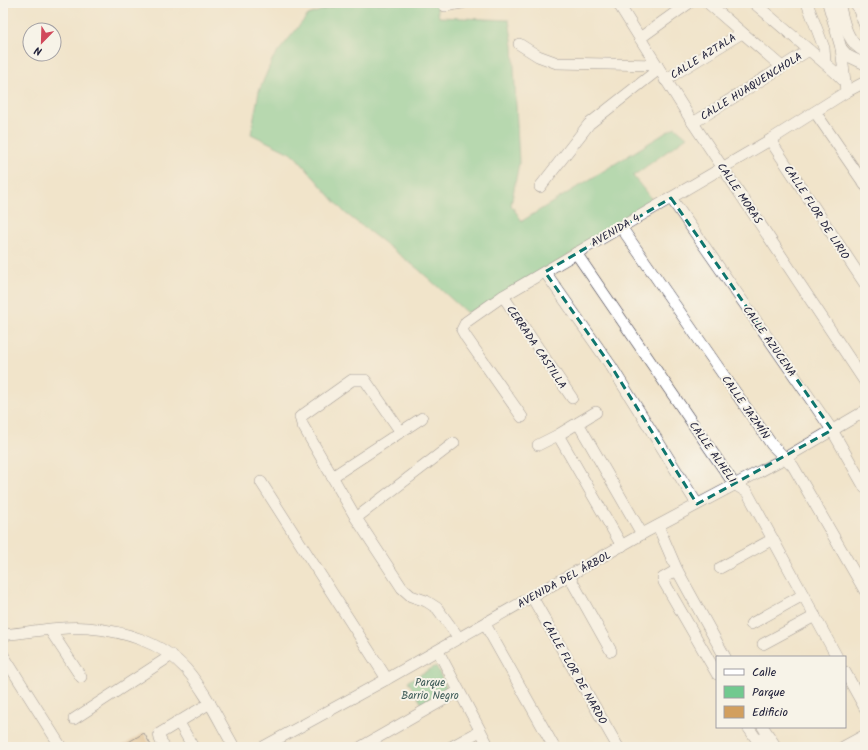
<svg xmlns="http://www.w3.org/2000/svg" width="868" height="750" viewBox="0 0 868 750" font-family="Kalam,sans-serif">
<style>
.green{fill:#71c98f;stroke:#4a7665}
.building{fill:#d29f5e}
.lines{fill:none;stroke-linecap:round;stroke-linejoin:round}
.minor-casing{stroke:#413f50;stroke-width:12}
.minor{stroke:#fff;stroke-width:11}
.marked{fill:none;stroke:#0f766e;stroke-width:3;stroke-dasharray:8 5;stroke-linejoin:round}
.labels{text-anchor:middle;stroke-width:4;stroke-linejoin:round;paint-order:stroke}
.street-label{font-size:11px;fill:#22223b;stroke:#f7f3e8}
.park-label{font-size:11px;fill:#3e5c58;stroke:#f7f3e8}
</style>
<rect width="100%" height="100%" fill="#f7f3e8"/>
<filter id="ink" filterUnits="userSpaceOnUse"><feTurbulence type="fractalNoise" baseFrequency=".025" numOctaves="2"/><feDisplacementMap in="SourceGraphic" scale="8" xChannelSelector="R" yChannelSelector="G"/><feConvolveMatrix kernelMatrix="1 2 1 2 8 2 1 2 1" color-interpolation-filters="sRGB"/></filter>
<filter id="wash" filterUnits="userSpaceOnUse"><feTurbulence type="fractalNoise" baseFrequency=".012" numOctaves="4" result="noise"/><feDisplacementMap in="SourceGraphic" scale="16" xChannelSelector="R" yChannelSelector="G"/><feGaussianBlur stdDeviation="0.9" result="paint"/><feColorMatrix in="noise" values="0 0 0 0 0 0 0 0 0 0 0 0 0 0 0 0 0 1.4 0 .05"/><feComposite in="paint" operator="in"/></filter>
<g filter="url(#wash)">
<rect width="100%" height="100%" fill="#f1e4ca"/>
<g class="green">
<polygon points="343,3 436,3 439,17 509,20 513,46 519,163 511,205 522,221 675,127 687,137 633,176 654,202 503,296 467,313 418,269 345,213 294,155 251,134 259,91 273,58 308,15"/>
<polygon points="436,666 450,695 425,709 408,681"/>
</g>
<g id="blocks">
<polygon class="building" points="144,733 152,747 120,747"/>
</g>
</g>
<g filter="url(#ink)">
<use href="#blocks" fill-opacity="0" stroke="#413f50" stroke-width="1"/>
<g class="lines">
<defs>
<g id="minor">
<polyline points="618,3 693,123 865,382"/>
<polyline points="708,3 782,67"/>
<polyline points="754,3 835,72 845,82 846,92"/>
<polyline points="807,3 824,48 825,62"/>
<polyline points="828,3 841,48 845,82"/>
<path d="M839,3c5,19 7,39 26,49"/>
<polyline points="856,3 865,26"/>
<polyline points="445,6 462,3"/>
<polyline points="640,38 689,3"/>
<polyline points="519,44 538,56 557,63 657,65"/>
<polyline points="841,48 848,56 865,64"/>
<polyline points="665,80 742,33"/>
<polyline points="815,112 865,185"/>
<polyline points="693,123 809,50"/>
<polyline points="770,140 865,284"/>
<polyline points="540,187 589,124 659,69"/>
<polyline points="671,198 832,430 865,488"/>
<polyline points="621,227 772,445 793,466 865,591"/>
<polyline points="576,253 734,484 747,492 837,657"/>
<polyline points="545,272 611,366 697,504"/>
<polyline points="503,296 572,398"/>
<polyline points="522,417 466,337 462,330 466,322 503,296 770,140 846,92 865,82"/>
<polyline points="578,423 642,534"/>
<polyline points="401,432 365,380 352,380 300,417 302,424 356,518 402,588 411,596 426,601 437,608 459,638"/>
<polyline points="558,435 622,546"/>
<polyline points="538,445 558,435 596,412"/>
<polyline points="332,477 422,418"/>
<polyline points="261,482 387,679"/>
<polyline points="356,518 454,443"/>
<polyline points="658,526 677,570 725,657"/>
<polyline points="720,568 773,539"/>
<polyline points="677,570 663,578 664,582 717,674"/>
<polyline points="569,576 611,651"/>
<polyline points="532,597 618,747"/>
<polyline points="485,624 554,747"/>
<polyline points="751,624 803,595"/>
<polyline points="50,630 81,677"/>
<path d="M3,635c27,-3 57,-9 85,-7 35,3 74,14 98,41 20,23 33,52 48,78"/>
<polyline points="763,644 815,616"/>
<polyline points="438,651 489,747"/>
<polyline points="3,655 61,747"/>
<polyline points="845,672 865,708"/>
<polyline points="74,719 172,655"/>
<polyline points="178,721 193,747"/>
<polyline points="748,727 757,740 769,737"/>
<polyline points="763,727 776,747"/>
<polyline points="164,747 160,739 159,734 210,703"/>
<polyline points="263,747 387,679 642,534 785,458 865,411"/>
<polyline points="361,747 459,691"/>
<polyline points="451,747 480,731"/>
<polyline points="843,747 865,735"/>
</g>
</defs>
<use href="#minor" class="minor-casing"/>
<use href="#minor" class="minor"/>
</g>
</g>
<path d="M0 0H868V750H0ZM671,198l161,232 -135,74 -86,-138 -66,-94z" fill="#f1e4ca" fill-opacity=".55" fill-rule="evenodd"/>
<path class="marked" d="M671,198l161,232 -135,74 -86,-138 -66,-94z"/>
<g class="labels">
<g class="street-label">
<text transform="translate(703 56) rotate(-32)" y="4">CALLE AZTALA</text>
<text transform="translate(751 86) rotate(-32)" y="4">CALLE HUAQUENCHOLA</text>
<text transform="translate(740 193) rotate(56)" y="4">CALLE MORAS</text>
<text transform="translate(817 212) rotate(57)" y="4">CALLE FLOR DE LIRIO</text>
<text transform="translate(615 230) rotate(-30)" y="4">AVENIDA 4</text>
<text transform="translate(770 341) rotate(55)" y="4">CALLE AZUCENA</text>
<text transform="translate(537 347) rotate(56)" y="4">CERRADA CASTILLA</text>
<text transform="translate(746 407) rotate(55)" y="4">CALLE JAZMÍN</text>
<text transform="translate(713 452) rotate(55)" y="4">CALLE ALHELI</text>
<text transform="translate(564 579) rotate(-29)" y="4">AVENIDA DEL ÁRBOL</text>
<text transform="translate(575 672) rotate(60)" y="4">CALLE FLOR DE NARDO</text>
</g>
<g class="park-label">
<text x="430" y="686">Parque<tspan x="430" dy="13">Barrio Negro</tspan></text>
</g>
</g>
<rect width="868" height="750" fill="none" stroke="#f7f3e8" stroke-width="16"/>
<rect x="716" y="656" width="130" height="72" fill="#f7f3e8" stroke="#a29fa3"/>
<rect x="724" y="669" width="20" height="6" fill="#ffffff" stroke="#a29fa3"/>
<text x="752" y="676" font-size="12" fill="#22223b">Calle</text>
<rect x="724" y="686" width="20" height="12" fill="#71c98f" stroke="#a29fa3"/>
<text x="752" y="696" font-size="12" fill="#22223b">Parque</text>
<rect x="724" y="706" width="20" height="12" fill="#d29f5e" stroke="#a29fa3"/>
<text x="752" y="716" font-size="12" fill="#22223b">Edificio</text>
<g transform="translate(42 42) rotate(203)"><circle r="19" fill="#f7f3e8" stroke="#a29fa3"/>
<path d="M0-3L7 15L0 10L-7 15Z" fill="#d1495b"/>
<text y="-6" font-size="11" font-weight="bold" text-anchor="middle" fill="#22223b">N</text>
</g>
</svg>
